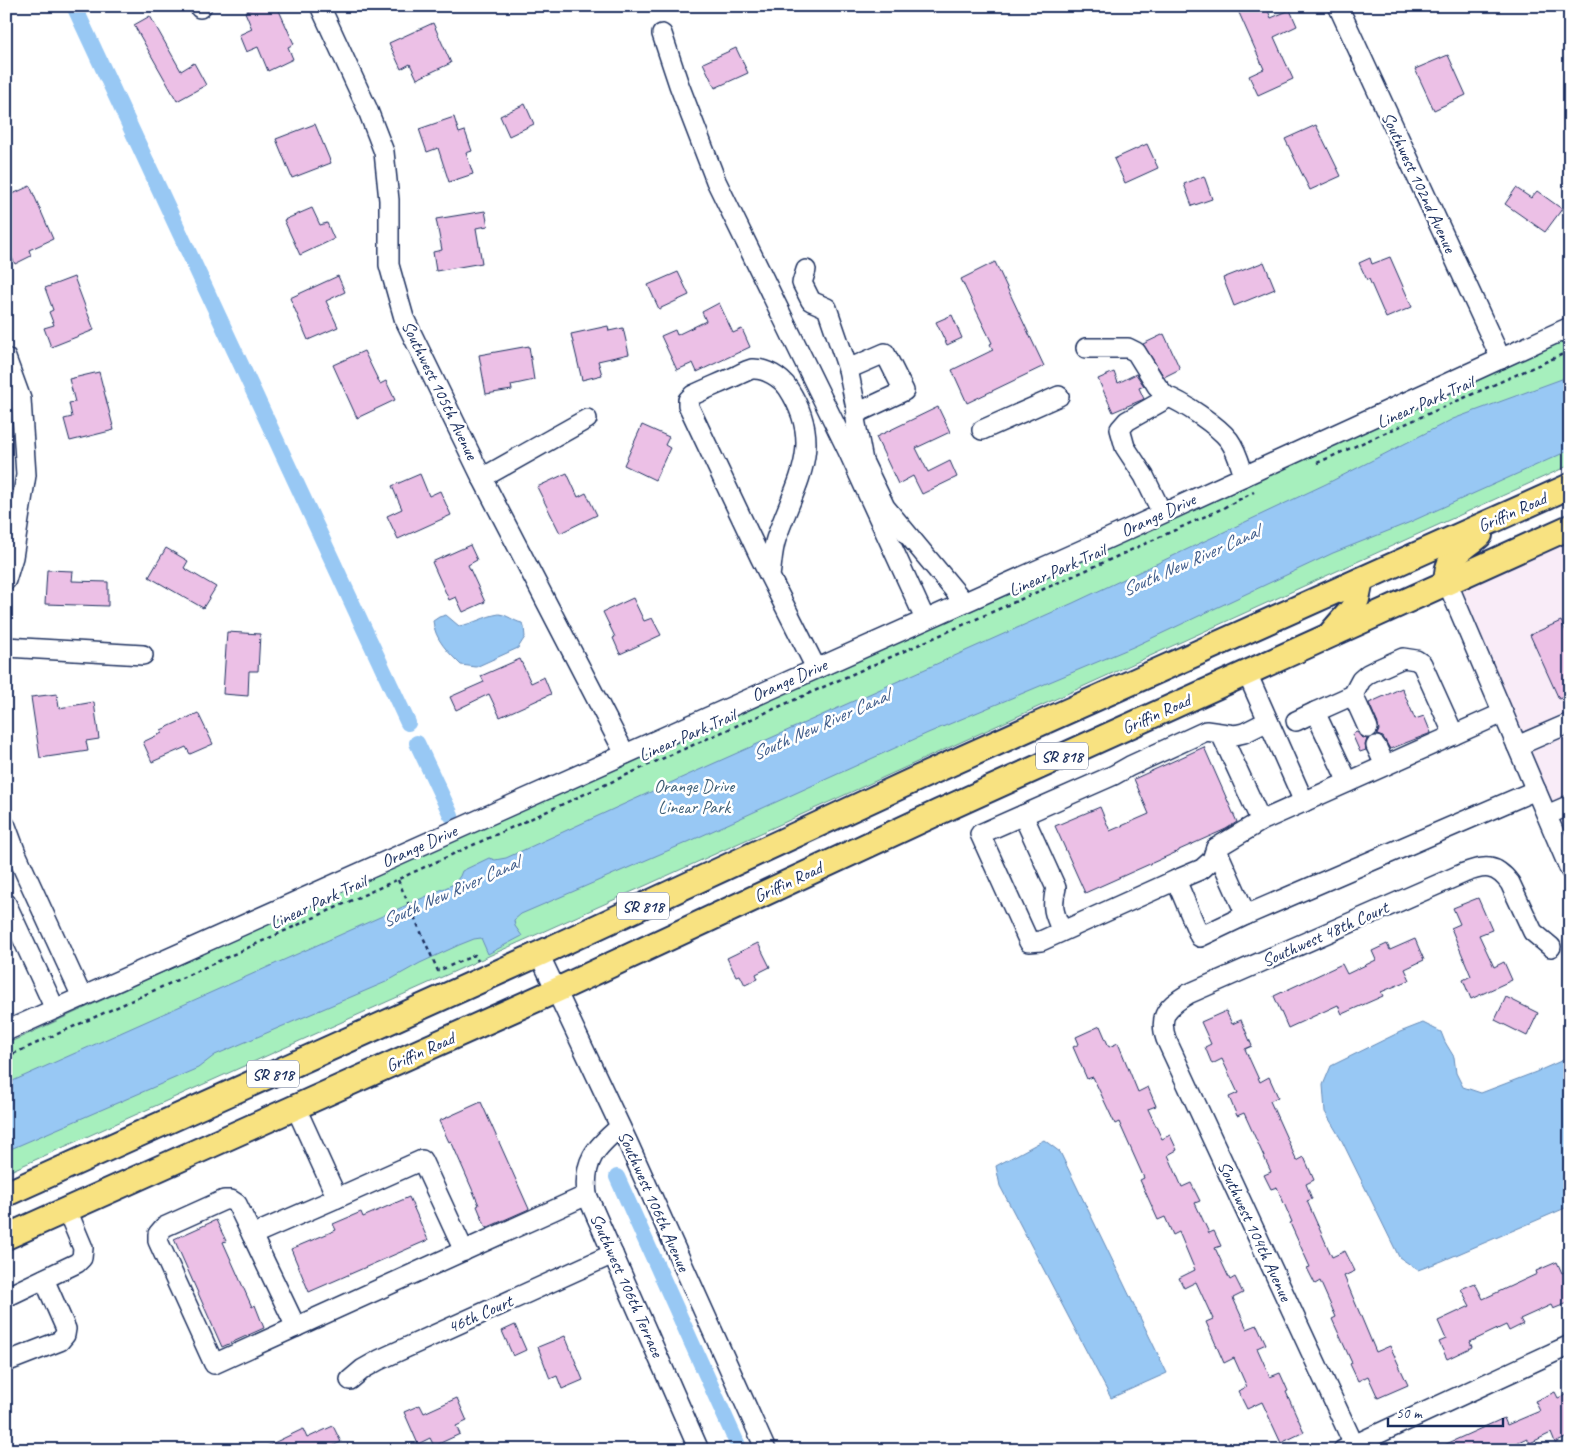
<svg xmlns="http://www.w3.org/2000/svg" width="1576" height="1456" viewBox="0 0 1576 1456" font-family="Caveat,sans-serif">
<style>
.built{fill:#f9ecf8}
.green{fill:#a6efbd;stroke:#608f8e}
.water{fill:#98c8f4;stroke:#668bb8}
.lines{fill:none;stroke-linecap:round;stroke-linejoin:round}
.canal{stroke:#98c8f4;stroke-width:16}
.building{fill:#ecc0e6;stroke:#1b2f5e}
.minor-casing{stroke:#1b2f5e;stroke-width:22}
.major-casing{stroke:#1b2f5e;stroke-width:28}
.path{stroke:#1b2f5e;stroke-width:2.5;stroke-dasharray:4 4;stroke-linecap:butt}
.minor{stroke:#fff;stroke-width:19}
.major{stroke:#f8e281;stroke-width:24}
.labels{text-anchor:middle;stroke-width:5;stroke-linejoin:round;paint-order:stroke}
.shield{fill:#fff;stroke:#5f6d8e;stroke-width:1}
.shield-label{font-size:16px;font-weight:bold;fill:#1b2f5e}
.street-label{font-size:18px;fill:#1b2f5e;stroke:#fff}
.park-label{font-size:18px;fill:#3e5f76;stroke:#fff}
.water-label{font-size:19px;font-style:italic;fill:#405d8b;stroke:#fff}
</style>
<rect width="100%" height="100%" fill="#fff"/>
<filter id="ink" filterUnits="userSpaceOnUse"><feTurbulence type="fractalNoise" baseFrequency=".02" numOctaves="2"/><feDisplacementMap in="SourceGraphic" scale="10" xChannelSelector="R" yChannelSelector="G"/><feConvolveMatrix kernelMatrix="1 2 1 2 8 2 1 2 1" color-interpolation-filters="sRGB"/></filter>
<g filter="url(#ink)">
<polygon class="built" points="1570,533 1570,870 1447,582"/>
<polygon class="green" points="1570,336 1570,465 649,884 6,1173 6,1044 400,864"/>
<g class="water">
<polygon points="1570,376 1570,450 1408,523 1333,553 1133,647 928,733 688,842 521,914 514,920 515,926 522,936 488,954 481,938 474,939 459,945 420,963 386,982 215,1055 198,1068 6,1151 6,1084 454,884 460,876 462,871 489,858 495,860 506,858 679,779 1073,603 1326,484 1453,419"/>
<path d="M499,614c9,1 14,7 23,9l2,4 1,10 -7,11 -42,19 -15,-2c-13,-13 -26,-25 -28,-44l6,-4 7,-2 13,11c14,-2 26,-10 40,-12z"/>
<polygon points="1423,1023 1441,1032 1445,1042 1454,1057 1456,1073 1463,1087 1481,1093 1536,1072 1570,1057 1570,1206 1442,1261 1418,1270 1399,1257 1342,1141 1325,1112 1323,1085 1331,1066 1400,1032"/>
<polygon points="1044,1140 1060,1152 1167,1373 1111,1398 1000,1186 996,1166"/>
</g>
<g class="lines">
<g class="canal">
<polyline points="74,6 408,723"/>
<polyline points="417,743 451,815"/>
<polyline points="617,1177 740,1450"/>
</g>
</g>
<g class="building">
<polygon points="257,6 277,6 294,44 288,47 293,59 268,71 258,47 246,52 239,35 252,29 245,12"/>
<polygon points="1236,6 1266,6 1271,18 1290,10 1297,26 1274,37 1293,79 1258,95 1249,76 1264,69"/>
<polygon points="150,16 181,71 194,63 206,85 177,101 134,25"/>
<polygon points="433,23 451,63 417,79 410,64 401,69 389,43"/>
<polygon points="736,48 748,73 715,88 703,63"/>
<polygon points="1448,55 1466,95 1434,110 1415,69"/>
<polygon points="525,104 534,124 509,136 500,116"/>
<polygon points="454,117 459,133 465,131 472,151 466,153 473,174 449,182 438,148 427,152 419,129"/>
<polygon points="315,124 331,163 292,178 276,139"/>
<polygon points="1316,125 1341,176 1310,190 1285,139"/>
<polygon points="1147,144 1158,168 1125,183 1114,159"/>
<polygon points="1204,176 1212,199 1192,206 1184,184"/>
<polygon points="30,186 53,239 29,250 31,256 15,264 6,245 6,239 11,237 6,226 6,224 11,222 6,211 6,197"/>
<polygon points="1516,188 1531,198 1537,191 1562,209 1545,232 1505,204"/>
<polygon points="312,208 320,225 327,223 334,239 300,255 284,220"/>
<polygon points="485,211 488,226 476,228 482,263 436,271 433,252 442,250 436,219"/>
<polygon points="1390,257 1412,307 1386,318 1369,279 1367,280 1359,263 1370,258 1372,264"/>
<polygon points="995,262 1044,366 967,403 952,370 993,350 990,344 992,343 961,279"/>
<polygon points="1264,262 1275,289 1234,306 1223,278"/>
<polygon points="678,272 689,295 659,309 648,285"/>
<polygon points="338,276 345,292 326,301 338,327 308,340 290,298"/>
<polygon points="74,277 94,330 51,347 44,328 54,325 49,312 53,310 45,288"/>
<polygon points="719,303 733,333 742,329 750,347 697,372 693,363 677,370 661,336 675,330 677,335 706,321 702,312"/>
<polygon points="952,315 962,338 947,345 936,322"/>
<polygon points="608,326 609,331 623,328 629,354 598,361 602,375 582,380 571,334"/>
<polygon points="1164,334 1180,369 1164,377 1143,344"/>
<polygon points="529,346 534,380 511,385 512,390 486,394 479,355"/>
<polygon points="364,351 380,384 386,381 395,400 357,418 333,365"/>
<polygon points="99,372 114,430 70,441 64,419 72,417 69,403 75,402 69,379"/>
<polygon points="1114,372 1118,383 1136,374 1144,386 1139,388 1144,399 1113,412 1098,379"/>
<polygon points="938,407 950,432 916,448 928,472 950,461 957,477 922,494 913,476 898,484 876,437"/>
<polygon points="642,425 669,437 665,445 670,448 655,480 624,465"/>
<polygon points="567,473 578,497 586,493 597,515 560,533 537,487"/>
<polygon points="420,474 429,496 440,491 451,515 398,539 387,516 402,509 392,486"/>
<polygon points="470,545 477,560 468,565 485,602 463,612 456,597 449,600 432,562"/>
<polygon points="166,548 188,561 184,568 216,587 203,608 149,577"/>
<polygon points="47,570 73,571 72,581 108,582 108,606 45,604"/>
<polygon points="633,598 644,621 652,618 661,635 620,654 613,638 615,637 603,612"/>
<polygon points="1561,621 1570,640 1570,694 1559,699 1530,635"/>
<polygon points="227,632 260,634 258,671 249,671 248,696 223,694"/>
<polygon points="520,659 531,683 544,677 551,694 500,717 489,694 456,710 450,697 484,682 481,676"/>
<polygon points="1402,688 1415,719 1424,716 1431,733 1390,749 1383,737 1377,735 1379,730 1378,724 1369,703"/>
<polygon points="57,694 59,708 94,702 99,739 86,741 88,751 40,758 31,697"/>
<polygon points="198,713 213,744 190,754 186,747 152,762 143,742 162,733 161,730"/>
<polygon points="1357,732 1361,737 1367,739 1365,745 1366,750 1360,752 1352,734"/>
<polygon points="1204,747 1237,822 1226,829 1179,850 1179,851 1085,893 1055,826 1100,807 1110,831 1149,814 1134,779"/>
<polygon points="1478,898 1492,930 1479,935 1494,967 1504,962 1512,980 1471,999 1463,980 1471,976 1451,928 1460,924 1453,908"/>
<polygon points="1415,939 1424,960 1405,969 1410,980 1381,992 1383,996 1342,1014 1338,1005 1288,1028 1274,996 1342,964 1347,974 1376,960 1372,951 1387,944 1390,950"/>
<polygon points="758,943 770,967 756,974 758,979 745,985 740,975 736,976 727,958"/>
<polygon points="1506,997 1538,1013 1527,1036 1495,1020"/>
<polygon points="1226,1011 1232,1024 1241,1020 1252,1046 1245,1049 1260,1082 1269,1077 1278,1097 1270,1101 1297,1161 1304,1157 1314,1180 1306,1184 1312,1199 1307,1201 1332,1257 1345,1251 1355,1271 1344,1276 1376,1352 1390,1346 1408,1385 1378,1398 1368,1376 1358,1381 1350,1364 1352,1363 1332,1319 1336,1317 1320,1281 1315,1284 1307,1268 1310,1267 1290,1223 1292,1222 1277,1187 1271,1189 1264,1175 1271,1172 1244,1113 1237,1116 1229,1097 1238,1093 1222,1059 1212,1064 1205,1047 1211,1044 1201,1022"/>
<polygon points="1100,1026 1109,1047 1118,1043 1138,1092 1148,1087 1156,1106 1148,1109 1162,1139 1170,1135 1177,1150 1168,1155 1182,1187 1191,1183 1200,1201 1195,1203 1209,1233 1214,1231 1221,1246 1215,1248 1230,1280 1235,1277 1243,1293 1233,1298 1247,1329 1257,1325 1266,1344 1257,1348 1270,1377 1280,1373 1288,1391 1286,1392 1304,1432 1281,1443 1262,1402 1247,1409 1238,1391 1247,1387 1234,1358 1224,1363 1206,1322 1213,1319 1196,1282 1184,1288 1179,1278 1195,1270 1179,1232 1173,1235 1165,1217 1158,1220 1140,1180 1144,1178 1119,1122 1115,1124 1093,1077 1087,1079 1073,1047 1079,1044 1076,1037"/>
<polygon points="481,1102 529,1209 486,1228 477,1206 479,1205 451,1141 449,1142 439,1121"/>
<polygon points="409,1197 428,1240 309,1292 291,1249 336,1230 333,1224 361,1212 363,1217"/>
<polygon points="216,1220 226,1241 223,1242 252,1307 255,1305 264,1328 222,1347 174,1239"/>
<polygon points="1557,1262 1562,1273 1570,1269 1570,1302 1553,1309 1551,1305 1520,1319 1523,1324 1509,1331 1506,1325 1470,1342 1472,1347 1447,1359 1439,1342 1446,1339 1438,1321 1470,1306 1461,1289 1475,1283 1483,1299 1537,1274 1536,1271"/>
<polygon points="515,1325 526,1350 513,1356 502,1331"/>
<polygon points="565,1336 583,1380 562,1389 557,1376 550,1379 538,1347"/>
<polygon points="1555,1392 1558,1398 1570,1393 1570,1436 1555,1443 1551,1433 1530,1443 1527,1438 1501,1450 1433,1450 1504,1418 1507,1425 1540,1411 1535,1401"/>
<polygon points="457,1398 467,1421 456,1426 460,1434 434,1446 430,1438 418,1444 404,1412 420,1405 424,1413"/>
<polygon points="333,1426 341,1442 324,1450 259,1450 303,1429 307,1438"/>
</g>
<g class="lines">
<defs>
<g id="minor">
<polyline points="320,6 367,108 384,152 389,200 389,265 404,318 482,478 625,754"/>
<polyline points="1338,6 1501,359"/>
<polyline points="200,8 202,6"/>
<polyline points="662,34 679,85 716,181 848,451 925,619"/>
<polyline points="806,270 802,283 811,301 827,308 848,369"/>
<polyline points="1086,348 1128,348 1136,352 1157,386 1166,396 1164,400 1127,421 1120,429 1125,447 1144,476 1162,513"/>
<polyline points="6,358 21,399 26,475 13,557 6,580"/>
<path d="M1166,396c17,6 52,30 63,44 8,11 11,24 15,36"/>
<polyline points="857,413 848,369 885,353 904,391 857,413 855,419 863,461 885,507 964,602"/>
<polyline points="982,430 1059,396"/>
<polyline points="482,478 587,419"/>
<path d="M770,576c2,-12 2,-25 6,-37 19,-56 50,-93 12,-151 -7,-10 -22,-20 -36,-19 -4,1 -10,4 -14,6 -15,7 -30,13 -45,20l-5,5v5l72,152 56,111"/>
<polyline points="1447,582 1570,870"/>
<polyline points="6,647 143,655"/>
<polyline points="1247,673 1304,802"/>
<polyline points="1353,695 1368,728"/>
<polyline points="1503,713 1261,821 1216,848 1246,915 1536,790"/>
<polyline points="1296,721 1315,712"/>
<polyline points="1221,734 1261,821"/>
<polyline points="1376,746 1385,765"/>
<polyline points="1517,746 1570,723"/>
<polyline points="1348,782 1315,712 1353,695 1361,680 1368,674 1376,670 1403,658 1416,660 1422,664 1454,735"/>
<path d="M1023,815l33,73c-5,19 -2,26 6,43"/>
<polyline points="1547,815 1570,805"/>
<polyline points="6,826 16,853 82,997"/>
<polyline points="1216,848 1212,860 1202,869 1176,880 1200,937 1246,915"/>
<polyline points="1176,880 1041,941 1029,942 980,834 1114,775 1130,766 1206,731 1235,735 1244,733 1268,721"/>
<polyline points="6,903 55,1009"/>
<polyline points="539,954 628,1143 766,1450"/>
<polyline points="6,1031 1120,533 1570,327"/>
<polyline points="296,1108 337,1198 252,1235 237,1204 231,1200 224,1200 164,1227 158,1234 158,1241 214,1364 587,1195"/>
<path d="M620,1127c-25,21 -37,34 -33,68l112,255"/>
<polyline points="337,1198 422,1160 464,1251"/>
<polyline points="252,1235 296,1327"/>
<polyline points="6,1297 77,1263 82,1258 83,1248 67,1210"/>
<polyline points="6,1362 60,1341 65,1335 66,1329 44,1279"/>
<polyline points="350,1380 363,1369 379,1360 613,1254"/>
<path d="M1354,1445l-188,-406c-8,-24 2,-33 22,-45l276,-121c20,-8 32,-9 46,10l23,49 18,15"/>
<polyline points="1343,1450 1570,1345"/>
</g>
<g id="major">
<path d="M1447,582c-3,-25 16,-32 33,-47"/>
<polyline points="1332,632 1352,609 1357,599 1361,580"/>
<polyline points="6,1194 539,954 914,780 1570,486"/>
<polyline points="6,1237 557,990 939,812 1570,527"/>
</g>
</defs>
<use href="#minor" class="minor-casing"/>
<use href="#major" class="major-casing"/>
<g class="path">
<polyline points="1317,463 1570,351"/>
<polyline points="398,880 438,971 475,955 478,961"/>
<polyline points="6,1057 175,981 666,757 1118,556 1219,510 1254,492"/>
</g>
<use href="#minor" class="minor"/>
<use href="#major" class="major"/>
</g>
</g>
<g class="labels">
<g class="shield">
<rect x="1036" y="742.5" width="52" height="27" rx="4"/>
<rect x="617" y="892.5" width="52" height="27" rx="4"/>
<rect x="247" y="1060.5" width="52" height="27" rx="4"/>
</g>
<g class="shield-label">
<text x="1062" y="762">SR 818</text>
<text x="643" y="912">SR 818</text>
<text x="273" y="1080">SR 818</text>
</g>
<g class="street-label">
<text transform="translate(1419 182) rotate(65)" y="6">Southwest 102nd Avenue</text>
<text transform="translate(440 390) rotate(64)" y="6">Southwest 105th Avenue</text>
<text transform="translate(1425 402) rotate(-24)" y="6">Linear Park Trail</text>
<text transform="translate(1512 512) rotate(-24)" y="6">Griffin Road</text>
<text transform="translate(1158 515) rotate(-25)" y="6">Orange Drive</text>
<text transform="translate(1057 570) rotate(-24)" y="6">Linear Park Trail</text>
<text transform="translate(789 680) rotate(-24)" y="6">Orange Drive</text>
<text transform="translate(1156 714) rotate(-24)" y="6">Griffin Road</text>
<text transform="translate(687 735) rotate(-24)" y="6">Linear Park Trail</text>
<text transform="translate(419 846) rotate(-24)" y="6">Orange Drive</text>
<text transform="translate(788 882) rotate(-25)" y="6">Griffin Road</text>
<text transform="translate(318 902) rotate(-25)" y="6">Linear Park Trail</text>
<text transform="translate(1325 934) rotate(-24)" y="6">Southwest 48th Court</text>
<text transform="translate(420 1052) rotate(-24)" y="6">Griffin Road</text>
<text transform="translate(654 1201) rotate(66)" y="6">Southwest 106th Avenue</text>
<text transform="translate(1255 1231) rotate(65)" y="6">Southwest 104th Avenue</text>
<text transform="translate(627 1285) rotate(66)" y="6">Southwest 106th Terrace</text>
<text transform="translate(480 1314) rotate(-24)" y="6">46th Court</text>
</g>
<g class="park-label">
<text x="694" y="792">Orange Drive<tspan x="694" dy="21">Linear Park</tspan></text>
</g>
<g class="water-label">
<text transform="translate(1190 560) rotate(-24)" y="7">South New River Canal</text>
<text transform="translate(820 724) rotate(-24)" y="7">South New River Canal</text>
<text transform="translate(450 891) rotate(-24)" y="7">South New River Canal</text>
</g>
</g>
<rect width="1576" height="1456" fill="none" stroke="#fff" stroke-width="25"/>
<rect x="12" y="12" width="1551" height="1431" fill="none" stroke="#1b2f5e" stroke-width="2" filter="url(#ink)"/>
<path d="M1388 1418v8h115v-8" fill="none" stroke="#1b2f5e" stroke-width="2.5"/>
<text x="1396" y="1418" font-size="15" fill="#1b2f5e" stroke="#ffffff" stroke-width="4" paint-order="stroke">50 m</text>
</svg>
